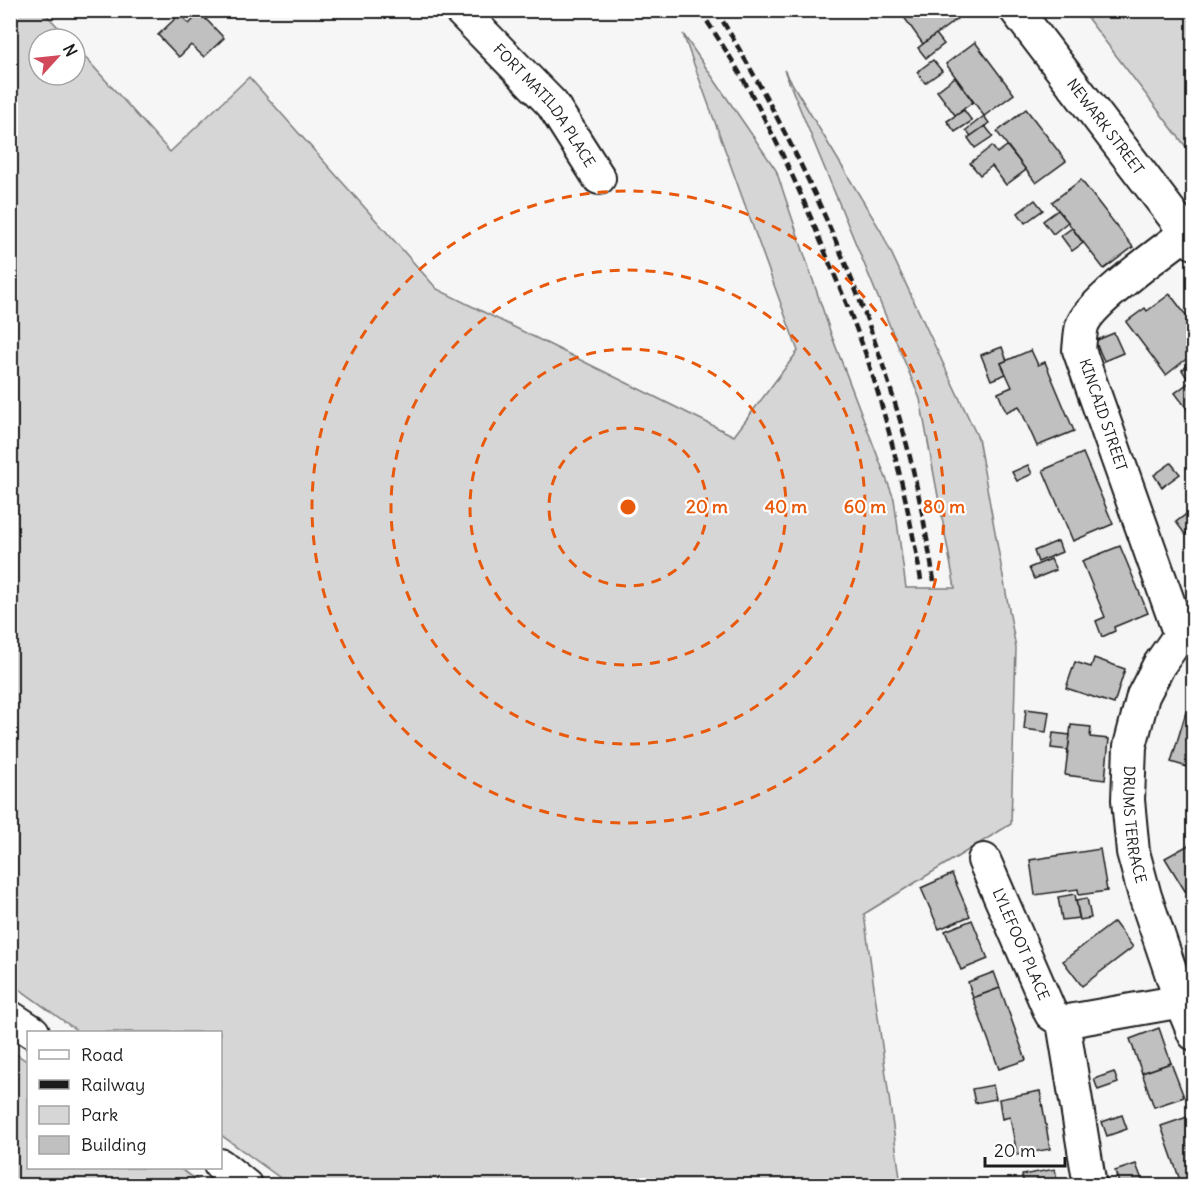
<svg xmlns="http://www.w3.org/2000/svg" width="1204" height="1196" viewBox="0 0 1204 1196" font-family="Delius,sans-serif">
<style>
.green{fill:#d6d6d6;stroke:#797979;stroke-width:1.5}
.building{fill:#c0c0c0;stroke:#1c1c1c;stroke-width:1.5}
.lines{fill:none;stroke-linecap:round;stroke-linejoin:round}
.minor-casing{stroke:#1c1c1c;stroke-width:36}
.minor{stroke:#fff;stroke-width:32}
.rail{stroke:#1c1c1c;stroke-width:4.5;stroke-dasharray:9 4.5;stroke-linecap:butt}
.ring{fill:none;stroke:#e8590c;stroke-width:3;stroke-dasharray:10 8}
.labels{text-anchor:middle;stroke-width:4.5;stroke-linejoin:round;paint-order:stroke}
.street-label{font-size:15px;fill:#1c1c1c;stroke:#fff}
.centre{fill:#e8590c;stroke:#fff;stroke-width:3}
.ring-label{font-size:18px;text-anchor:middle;font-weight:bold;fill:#e8590c;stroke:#fff;stroke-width:4.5;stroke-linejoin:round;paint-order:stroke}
</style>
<rect width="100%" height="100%" fill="#f6f6f6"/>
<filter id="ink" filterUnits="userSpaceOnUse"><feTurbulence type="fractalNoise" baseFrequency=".0167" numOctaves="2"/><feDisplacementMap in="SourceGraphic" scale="12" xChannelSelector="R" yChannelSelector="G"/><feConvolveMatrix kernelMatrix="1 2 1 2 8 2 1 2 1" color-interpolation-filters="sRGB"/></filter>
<g filter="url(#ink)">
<g class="green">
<polygon points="11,10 43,11 69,39 39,39 39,75 75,75 75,46 170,152 249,77 437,289 734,436 798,351 683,34 776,170 831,334 894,499 906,588 955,588 920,399 784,70 881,231 978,438 1016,648 1011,824 864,914 901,1185 290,1185 221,1135 220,1032 79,1032 11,983"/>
<polygon points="1082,11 1193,11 1193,156"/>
<polygon points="10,1050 28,1062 28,1168 179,1168 205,1185 11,1185"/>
</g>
<g class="building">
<polygon points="899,10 951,10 957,19 923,44"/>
<polygon points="200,13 224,38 204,57 191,45 179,57 158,35 180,14 189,24"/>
<polygon points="936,34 944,44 926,58 918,48"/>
<polygon points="975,42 1014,94 984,116 946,64"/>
<polygon points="933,60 942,71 925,83 917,72"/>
<polygon points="955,77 973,102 955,115 937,91"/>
<polygon points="1026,109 1066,161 1036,183 997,132"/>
<polygon points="964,110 972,121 955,132 947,121"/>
<polygon points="984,116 989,123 971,136 966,130"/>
<polygon points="985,126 993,136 975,148 968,138"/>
<polygon points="992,146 997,153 1007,146 1026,170 1006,185 992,166 980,175 970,163"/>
<polygon points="1081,180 1133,247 1104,269 1052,202"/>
<polygon points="1035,200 1043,210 1025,223 1018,213"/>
<polygon points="1058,210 1068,222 1053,234 1043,221"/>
<polygon points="1072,228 1083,243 1072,251 1061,236"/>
<polygon points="1170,294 1194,326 1194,353 1166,375 1126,322 1145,308 1147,311"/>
<polygon points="1114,333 1123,353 1104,361 1095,341"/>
<polygon points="1002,347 1007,361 1001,363 1006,374 991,380 981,355"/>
<polygon points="1031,350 1038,365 1045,362 1074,431 1037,446 1019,406 1006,412 998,393 1012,387 1001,363"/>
<polygon points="1194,361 1194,373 1187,378 1182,370"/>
<polygon points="1191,381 1194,384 1194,418 1175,393"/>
<polygon points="1083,453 1113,524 1073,541 1043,470"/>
<polygon points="1171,463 1180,474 1162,487 1154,475"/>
<polygon points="1028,465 1032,474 1017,481 1012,472"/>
<polygon points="1193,509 1194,528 1185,534 1176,522"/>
<polygon points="1058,541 1062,552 1038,562 1034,551"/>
<polygon points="1120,546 1148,613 1114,627 1115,631 1102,637 1096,621 1105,617 1082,561"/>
<polygon points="1051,559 1056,570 1034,579 1029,568"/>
<polygon points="1094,658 1125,669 1114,704 1066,688 1075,662 1091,667"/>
<polygon points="1026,709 1049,712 1046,732 1024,729"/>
<polygon points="1186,712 1194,715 1194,769 1171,762"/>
<polygon points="1071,725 1091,727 1090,737 1109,739 1105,780 1065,775"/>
<polygon points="1053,733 1070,735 1068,750 1051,748"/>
<polygon points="1194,842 1194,886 1185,891 1165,858"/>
<polygon points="1100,849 1107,891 1079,895 1078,889 1035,895 1030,860"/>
<polygon points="952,874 970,916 939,929 921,888"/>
<polygon points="1075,894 1079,918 1062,920 1058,897"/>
<polygon points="1087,898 1091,918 1080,920 1076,900"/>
<polygon points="972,920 988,959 961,970 945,931"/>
<polygon points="1114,922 1133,947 1082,986 1063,961"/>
<polygon points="994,972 1000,988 973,998 968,982"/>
<polygon points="1000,988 1026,1060 999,1069 973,998"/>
<polygon points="1159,1028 1171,1063 1142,1073 1130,1039"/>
<polygon points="1171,1063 1184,1097 1154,1107 1142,1073"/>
<polygon points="1114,1072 1118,1083 1098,1090 1094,1079"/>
<polygon points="993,1085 996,1099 975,1103 972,1089"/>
<polygon points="1040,1091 1050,1149 1017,1155 1010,1117 1002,1119 999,1099"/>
<polygon points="1122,1115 1127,1129 1107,1136 1102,1122"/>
<polygon points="1193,1115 1194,1186 1182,1186 1161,1126"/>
<polygon points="1136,1164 1144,1185 1120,1186 1115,1171"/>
<polygon points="1055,1169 1058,1186 1024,1186 1022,1175"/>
</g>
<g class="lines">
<defs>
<g id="minor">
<path id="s1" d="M460,10l92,94 47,74"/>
<path id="s2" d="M1016,10l178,233"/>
<path id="s3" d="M1194,624l-14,11 -21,30 -16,31 -13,50 -2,54 5,52 12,44 36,106 13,32"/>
<path d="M1180,635l-101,-285c1,-8 1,-16 3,-24 7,-23 82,-76 104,-93"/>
<path id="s4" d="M984,860l67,154 12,8"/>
<polyline points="10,1017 33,1032"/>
<polyline points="220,1165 246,1186"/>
<polyline points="1090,1186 1063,1022 1194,999"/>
</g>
</defs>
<use href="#minor" class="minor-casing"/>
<use href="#minor" class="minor"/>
<g class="rail">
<path d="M700,10c13,21 27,41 39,62 34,59 63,122 88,185 15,36 31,73 43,110 22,70 39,141 51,213"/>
<path d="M716,10c82,135 145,272 188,424 13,48 22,97 30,147"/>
</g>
</g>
</g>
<g class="ring">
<circle cx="628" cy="507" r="79"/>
<circle cx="628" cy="507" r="158"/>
<circle cx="628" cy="507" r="237"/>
<circle cx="628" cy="507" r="316"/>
</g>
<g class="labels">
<g class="street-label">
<text dy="5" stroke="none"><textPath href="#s1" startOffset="128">FORT MATILDA PLACE</textPath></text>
<text dy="5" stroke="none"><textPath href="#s2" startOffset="147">NEWARK STREET</textPath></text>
<text transform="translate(1103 415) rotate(71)" y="5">KINCAID STREET</text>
<text dy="5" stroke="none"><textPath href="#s3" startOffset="220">DRUMS TERRACE</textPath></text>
<text dy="5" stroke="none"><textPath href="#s4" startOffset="92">LYLEFOOT PLACE</textPath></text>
</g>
</g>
<circle cx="628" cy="507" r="9" class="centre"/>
<g class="ring-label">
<text x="707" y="513">20 m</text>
<text x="786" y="513">40 m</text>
<text x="865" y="513">60 m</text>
<text x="944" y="513">80 m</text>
</g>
<rect width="1204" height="1196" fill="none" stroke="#fff" stroke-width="36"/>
<rect x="18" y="18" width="1168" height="1160" fill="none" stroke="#1c1c1c" stroke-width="2" filter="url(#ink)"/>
<rect x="27" y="1031" width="195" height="138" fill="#ffffff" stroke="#a4a4a4" stroke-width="1.5"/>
<rect x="39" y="1050" width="30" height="9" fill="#ffffff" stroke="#a4a4a4" stroke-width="1.5"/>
<text x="81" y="1061" font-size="18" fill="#1c1c1c">Road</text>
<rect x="39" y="1080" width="30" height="9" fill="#1c1c1c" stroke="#a4a4a4" stroke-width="1.5"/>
<text x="81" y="1091" font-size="18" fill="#1c1c1c">Railway</text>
<rect x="39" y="1106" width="30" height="18" fill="#d6d6d6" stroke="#a4a4a4" stroke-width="1.5"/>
<text x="81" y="1121" font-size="18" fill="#1c1c1c">Park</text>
<rect x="39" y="1136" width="30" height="18" fill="#c0c0c0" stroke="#a4a4a4" stroke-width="1.5"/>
<text x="81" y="1151" font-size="18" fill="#1c1c1c">Building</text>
<g transform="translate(57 57) rotate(63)"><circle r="28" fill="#ffffff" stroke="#a4a4a4" stroke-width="1.5"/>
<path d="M0-4.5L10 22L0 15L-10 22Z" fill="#d1495b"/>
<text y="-9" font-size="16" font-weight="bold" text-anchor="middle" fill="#1c1c1c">N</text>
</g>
<path d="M985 1157v9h80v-9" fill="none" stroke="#1c1c1c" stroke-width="3"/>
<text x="994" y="1157" font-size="18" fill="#1c1c1c" stroke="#ffffff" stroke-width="4.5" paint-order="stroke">20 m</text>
</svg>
